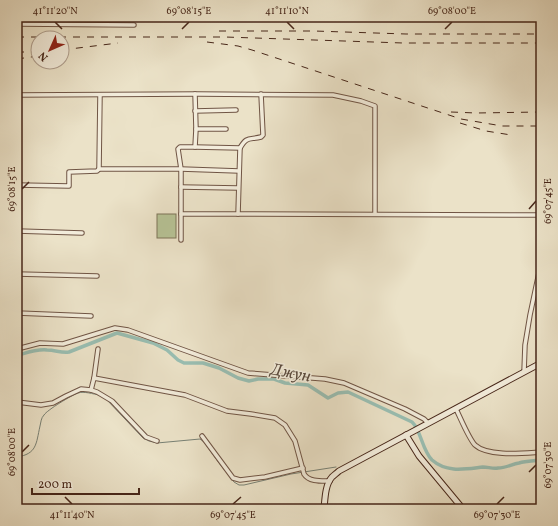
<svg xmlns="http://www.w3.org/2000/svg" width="558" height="526" viewBox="0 0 558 526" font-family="Vollkorn,serif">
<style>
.green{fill:#b7c396;stroke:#7f7458}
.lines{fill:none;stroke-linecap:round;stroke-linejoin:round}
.stream{stroke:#788175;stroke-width:1}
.canal{stroke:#99beb2;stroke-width:3.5}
.street-casing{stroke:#705545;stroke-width:5.5}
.secondary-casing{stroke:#472619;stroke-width:7}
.street{stroke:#f2ecdb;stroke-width:3.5}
.secondary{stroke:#f2ecdb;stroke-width:5}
.rail{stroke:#472619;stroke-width:1;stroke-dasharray:7 7;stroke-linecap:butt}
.ticks{fill:none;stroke:#472619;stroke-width:1.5}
.labels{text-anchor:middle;stroke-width:3;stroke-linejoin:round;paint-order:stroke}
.water-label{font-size:17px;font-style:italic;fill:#5c4c3f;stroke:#f2ecdb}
.neatline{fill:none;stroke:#472619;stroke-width:1.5}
.ticks-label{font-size:10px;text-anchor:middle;fill:#472619}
</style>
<rect width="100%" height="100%" fill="#ebe2c8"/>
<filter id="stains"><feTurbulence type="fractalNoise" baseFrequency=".005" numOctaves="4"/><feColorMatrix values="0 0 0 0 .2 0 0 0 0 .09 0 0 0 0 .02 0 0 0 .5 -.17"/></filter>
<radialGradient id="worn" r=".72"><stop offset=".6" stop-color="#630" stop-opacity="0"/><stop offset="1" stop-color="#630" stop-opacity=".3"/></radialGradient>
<rect class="green" x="157" y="214" width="19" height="24"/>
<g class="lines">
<g class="stream">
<polyline points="107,400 143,438 149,441 157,443 200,439 204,442 219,463 234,482 239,485 244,485 291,474 336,467"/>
<path d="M17,457c20,-3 19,-13 23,-31 1,-4 1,-8 4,-11 3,-5 28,-20 34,-22 6,-2 15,1 21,2"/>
</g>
<path class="canal" d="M17,355h2c10,-3 18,-6 28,-5 9,0 13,3 22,2l48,-19 36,10 14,7 11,10 6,3h19l16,5 19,10 11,3 9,-2h16l11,4 23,2 20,13 10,-5 10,-1 64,30c9,8 10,28 20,38 15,13 33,9 51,7 5,0 10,2 15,1 8,0 14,-4 21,-5 7,-2 15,-2 22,-3"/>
<defs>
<g id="street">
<polyline points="17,24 134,25"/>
<polyline points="17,95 198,94 333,95 361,101 375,106 375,214"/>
<polyline points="195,111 236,110"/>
<polyline points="196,129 226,129"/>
<path d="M195,147l45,1c7,-12 9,-8 21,-11l2,-2 -2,-41"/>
<polyline points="99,169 100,95"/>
<polyline points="17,185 69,186 69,172 97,171 99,169 181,169 239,171"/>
<polyline points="181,187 238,188"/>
<polyline points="181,214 238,214 541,215"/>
<polyline points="238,214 240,148"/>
<polyline points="17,231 82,233"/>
<polyline points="181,240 181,169 178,149 180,147 195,147 196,129 195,94"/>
<polyline points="17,274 97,276"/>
<polyline points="17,313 91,316"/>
<polyline points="17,349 40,343 63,344 115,328 128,330 248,373 325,379 344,383 405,409 424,419 428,423"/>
<polyline points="524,372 525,345 530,315 541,263"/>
<polyline points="94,378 98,349"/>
<path d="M91,390l3,-12 91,17 42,16 24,3 24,4 10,7 10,16 9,33c5,8 17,7 26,7"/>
<polyline points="17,402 41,405 53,403 66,396 81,389 91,390 97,392 112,401 146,437 157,441"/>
<path d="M456,409c4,8 13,30 19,36 13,12 49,8 66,7"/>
<polyline points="202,436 233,478 240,480 265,477 303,468"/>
</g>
<g id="secondary">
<polyline points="406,435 419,456 463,509"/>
<path d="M324,509c1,-10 1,-24 8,-32 2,-2 5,-4 7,-6l202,-108"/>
</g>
</defs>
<use href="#street" class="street-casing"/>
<use href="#secondary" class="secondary-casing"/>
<use href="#street" class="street"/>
<use href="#secondary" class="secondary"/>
<g class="rail">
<polyline points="219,31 314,31 406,34 541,34"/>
<polyline points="17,37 225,37 403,43 541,43"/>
<polyline points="207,42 238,46 252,50 461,119 502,126 541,126"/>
<polyline points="62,50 118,43"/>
<polyline points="17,52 36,52"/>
<polyline points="17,59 38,56"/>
<polyline points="451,112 476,113 541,112"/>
<polyline points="460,123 486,131 511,135"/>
</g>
</g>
<path class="ticks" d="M55,22l7,7M287,22l7,7M182,29l7,-7M445,29l7,-7M22,189l7,-7M529,209l7,-8M22,452l7,-7M529,472l7,-7M65,497l7,7M233,504l8,-7M497,504l7,-7"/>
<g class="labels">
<g class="water-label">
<text transform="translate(291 372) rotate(11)" y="6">Джун</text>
</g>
</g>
<rect width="558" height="526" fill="none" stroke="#ebe2c8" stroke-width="44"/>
<g transform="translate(50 50) rotate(225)"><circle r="19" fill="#f2ecdb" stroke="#ae9d8d"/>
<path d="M0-3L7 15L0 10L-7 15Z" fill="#8f2418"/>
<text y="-6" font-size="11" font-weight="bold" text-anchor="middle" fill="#472619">N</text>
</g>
<path d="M32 488v6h107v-6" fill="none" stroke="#472619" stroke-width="2"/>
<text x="38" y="488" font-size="12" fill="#472619" stroke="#f2ecdb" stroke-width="3" paint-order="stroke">200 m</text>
<rect x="22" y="22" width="514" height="482" class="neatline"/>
<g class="ticks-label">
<text x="55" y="14">41°11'20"N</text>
<text x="189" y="14">69°08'15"E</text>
<text x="287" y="14">41°11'10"N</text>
<text x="452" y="14">69°08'00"E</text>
<text transform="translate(11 189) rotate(-90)" y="4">69°08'15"E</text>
<text transform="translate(547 201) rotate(-90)" y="4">69°07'45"E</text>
<text transform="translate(11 452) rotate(-90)" y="4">69°08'00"E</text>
<text transform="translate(547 465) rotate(-90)" y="4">69°07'30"E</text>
<text x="72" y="518">41°11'40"N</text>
<text x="233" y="518">69°07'45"E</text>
<text x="497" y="518">69°07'30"E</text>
</g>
<rect width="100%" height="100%" filter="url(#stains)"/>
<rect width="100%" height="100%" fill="url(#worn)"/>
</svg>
